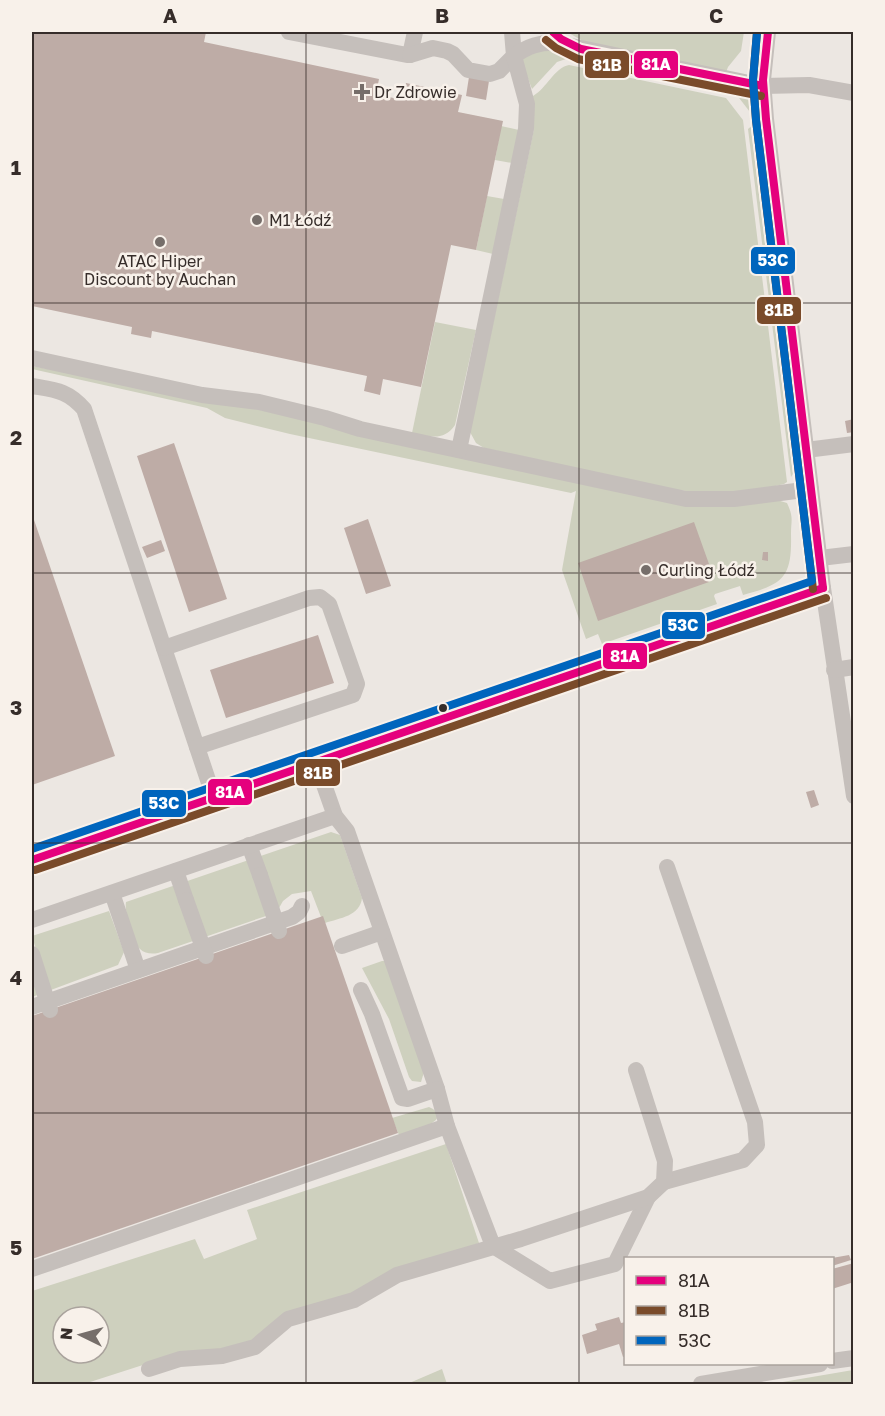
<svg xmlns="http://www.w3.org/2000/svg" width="885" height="1416" viewBox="0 0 885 1416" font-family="'Golos Text',sans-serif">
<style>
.green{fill:#ced0be;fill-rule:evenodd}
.building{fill:#beaca6}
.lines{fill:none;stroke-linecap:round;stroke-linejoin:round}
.minor{stroke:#c5bfbb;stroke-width:16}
.minor-bridge{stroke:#c5bfbb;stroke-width:16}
.bus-1-casing{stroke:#f8f1ea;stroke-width:12}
.bus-2-casing{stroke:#f8f1ea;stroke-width:12}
.bus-3-casing{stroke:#f8f1ea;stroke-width:12}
.bus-1{stroke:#e5007d;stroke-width:8}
.bus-2{stroke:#7a4b2a;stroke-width:8}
.bus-3{stroke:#0065bd;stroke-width:8}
.grid{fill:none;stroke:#362d2a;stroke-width:1.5;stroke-opacity:0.55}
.poi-dot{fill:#766e6a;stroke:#f8f1ea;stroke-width:2}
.bus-dot{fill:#362d2a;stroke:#f8f1ea;stroke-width:2}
.labels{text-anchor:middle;stroke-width:5;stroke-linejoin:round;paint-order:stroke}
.poi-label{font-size:16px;fill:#362d2a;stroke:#f8f1ea;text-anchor:start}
.line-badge{stroke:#f8f1ea;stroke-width:2}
.badge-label{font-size:16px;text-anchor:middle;font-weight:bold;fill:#fff}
.neatline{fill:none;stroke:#362d2a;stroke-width:2}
.grid-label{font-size:20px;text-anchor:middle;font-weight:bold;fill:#362d2a}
</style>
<rect width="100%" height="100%" fill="#ece7e2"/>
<g class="green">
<polygon points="567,32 744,32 741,51 728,67 726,72 583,41"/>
<polygon points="541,49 724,86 723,90 569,58 557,62 532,89 523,66 523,58"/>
<path d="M569,65l157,33 17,22 44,362 -3,2c-33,9 -73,10 -107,6l-193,-42 -8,-5 -6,-11 64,-303 -1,-33c14,-8 21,-28 36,-31z"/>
<path d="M733,90c15,3 19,12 20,26z"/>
<polygon points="754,124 795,459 794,472 791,477 748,129"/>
<polygon points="501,126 519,130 512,163 495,160"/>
<polygon points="487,196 504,199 493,254 476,250"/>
<path d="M435,322l41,8 -21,95c-11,17 -27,11 -43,8z"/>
<path d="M32,366l215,41 443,100h32l55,-7 10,3c7,15 4,17 4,31 1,43 -7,50 -48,61l-3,-9 -25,8 -1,2 3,8 -115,40 -4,-10 -12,5 -24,-69 14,-79 -5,2 -281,-59 -65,-16 -18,-10 -175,-39z"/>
<path d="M331,832l9,3 22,63c-2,18 -22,20 -37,25l-4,-6 -10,-26 -19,3 -9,7 -4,7 -13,8 -108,37c-6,1 -13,1 -18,-4 -7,-7 -16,-38 -14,-47z"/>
<polygon points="109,911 124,952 118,965 32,997 32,968 42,970 32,936"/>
<polygon points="382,961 386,961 424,1072 421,1082 412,1081 409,1077 389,1019 362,968"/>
<path d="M429,1107c29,13 -21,26 -30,28l-7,-17z"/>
<path d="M446,1144l33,99 -135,55 -93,44 -29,10 -45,2 -90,29 1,1h-56v-93l163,-52 9,20 53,-20 -10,-29zM63,1317h36v36h-36z"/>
<polygon points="442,1369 447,1384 407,1384"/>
<polygon points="853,1370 853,1384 771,1384"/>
</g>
<g class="building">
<polygon points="32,32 206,32 204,42 379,79 376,94 402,100 406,83 462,95 458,112 503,121 476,250 451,245 421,387 383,379 380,395 364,391 367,376 152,331 151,338 131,334 132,327 32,306"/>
<polygon points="469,77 489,81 486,100 466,96"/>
<polygon points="854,419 854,432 847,433 845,421"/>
<polygon points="174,443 227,599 189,612 137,456"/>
<polygon points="32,514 115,756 32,785"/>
<polygon points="368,519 391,586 366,594 344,528"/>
<polygon points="694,522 714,578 708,580 709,582 598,621 578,563"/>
<polygon points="161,540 165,551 147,558 142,547"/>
<polygon points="763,552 768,552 768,561 762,560"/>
<polygon points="318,635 334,683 226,718 210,670"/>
<polygon points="814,790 819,805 811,808 806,792"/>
<polygon points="323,916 398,1133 32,1259 32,1016"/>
<polygon points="849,1255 851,1260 832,1266 832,1258"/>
<polygon points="854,1263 854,1282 832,1289 832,1269"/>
<polygon points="619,1317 621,1323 626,1322 626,1356 623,1357 619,1344 587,1354 582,1335 597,1330 595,1324"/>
</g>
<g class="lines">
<g class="minor">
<polyline points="289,32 407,55 410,55 415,32"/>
<polyline points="768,32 763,80 766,119 823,588 854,796"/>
<polyline points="410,55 433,48 447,51 453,54 468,70 490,74 499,71 514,56 512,32"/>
<polyline points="32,358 202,395 259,402 325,418 360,429 686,499 734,499 811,489"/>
<path d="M32,386c23,4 35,4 52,23l130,389"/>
<path d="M459,450l67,-321 1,-25 -13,-48c14,-10 26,-14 43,-13l206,43 46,-1 45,8"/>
<polyline points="806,450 854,444"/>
<polyline points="820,558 854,554"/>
<polyline points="164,648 309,598 320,597 329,604 357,684 353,695 197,747"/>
<polyline points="834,670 854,667"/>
<polyline points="316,762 335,816 347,831 437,1089 447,1126 493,1246 550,1281 615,1264 648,1197"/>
<polyline points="249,845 260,875"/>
<polyline points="32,860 823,588"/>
<polyline points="176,871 186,900"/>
<polyline points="112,893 138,970"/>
<polyline points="32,920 335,816"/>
<polyline points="342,946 382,932"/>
<polyline points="361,990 372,1014 402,1098 408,1099 437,1089"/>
<polyline points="32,1007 292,917 299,912 302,906"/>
<polyline points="664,1182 743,1160 757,1145 755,1122 667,867"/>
<polyline points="32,1269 447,1126"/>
<polyline points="832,1361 854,1358"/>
<polyline points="149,1369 180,1359 222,1356 255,1347 288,1319 354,1300 397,1275 521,1239 648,1197 664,1182 665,1161 636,1070"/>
<polyline points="701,1384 820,1364"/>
</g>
<g class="minor-bridge">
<polyline points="260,875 279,931"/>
<polyline points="186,900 206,956"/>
<polyline points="32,954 50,1010"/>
</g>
<defs>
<g id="bus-1">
<polyline points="553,32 561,39 581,49 763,86"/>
<polyline points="768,32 763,80 766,119 823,588"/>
<polyline points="32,860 823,588"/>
</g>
<g id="bus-2">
<polyline points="757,32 753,80 756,120 813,589"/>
<polyline points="546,40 556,48 578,59 761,96"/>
<polyline points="35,870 826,598"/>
</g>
<polyline id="bus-3" points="32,849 812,581 756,120 753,80 757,32"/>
</defs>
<use href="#bus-1" class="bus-1-casing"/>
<use href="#bus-2" class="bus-2-casing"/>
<use href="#bus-3" class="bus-3-casing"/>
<use href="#bus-1" class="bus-1"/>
<use href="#bus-2" class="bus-2"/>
<use href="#bus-3" class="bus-3"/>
</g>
<path class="grid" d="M306,32v1352M579,32v1352M32,303h822M32,573h822M32,843h822M32,1113h822"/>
<g class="poi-dot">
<path d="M359 83h6v6h6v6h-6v6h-6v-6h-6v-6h6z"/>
<circle cx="257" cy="220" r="6"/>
<circle cx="160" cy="242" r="6"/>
<circle cx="646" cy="570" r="6"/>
</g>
<circle class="bus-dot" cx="443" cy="708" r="5"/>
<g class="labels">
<g class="poi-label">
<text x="374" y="98">Dr Zdrowie</text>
<text x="269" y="226">M1 Łódź</text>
<text x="160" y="267" text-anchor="middle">ATAC Hiper<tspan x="160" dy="18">Discount by Auchan</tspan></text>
<text x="658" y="576">Curling Łódź</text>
</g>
</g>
<g class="line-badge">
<rect x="633" y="50" width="46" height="29" rx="6" fill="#e5007d"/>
<rect x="584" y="50" width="46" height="29" rx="6" fill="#7a4b2a"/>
<rect x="750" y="246" width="46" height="29" rx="6" fill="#0065bd"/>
<rect x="756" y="296" width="46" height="29" rx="6" fill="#7a4b2a"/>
<rect x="661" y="611" width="45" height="29" rx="6" fill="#0065bd"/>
<rect x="602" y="642" width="46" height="28" rx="6" fill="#e5007d"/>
<rect x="295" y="758" width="46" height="29" rx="6" fill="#7a4b2a"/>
<rect x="207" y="778" width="46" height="28" rx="6" fill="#e5007d"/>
<rect x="141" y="789" width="46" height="29" rx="6" fill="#0065bd"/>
</g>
<g class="badge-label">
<text x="656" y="70">81A</text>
<text x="607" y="71">81B</text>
<text x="773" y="266">53C</text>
<text x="779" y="316">81B</text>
<text x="683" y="631">53C</text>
<text x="625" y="662">81A</text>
<text x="318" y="779">81B</text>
<text x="230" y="798">81A</text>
<text x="164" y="809">53C</text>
</g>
<rect width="885" height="1416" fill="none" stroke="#f8f1ea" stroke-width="66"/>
<rect x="624" y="1257" width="210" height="108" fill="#f8f1ea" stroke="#aaa39d" stroke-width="1.5"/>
<rect x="636" y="1276" width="30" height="9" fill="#e5007d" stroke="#aaa39d" stroke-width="1.5"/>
<text x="678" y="1287" font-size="18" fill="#362d2a">81A</text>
<rect x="636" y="1306" width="30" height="9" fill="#7a4b2a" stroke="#aaa39d" stroke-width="1.5"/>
<text x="678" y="1317" font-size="18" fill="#362d2a">81B</text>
<rect x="636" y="1336" width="30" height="9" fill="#0065bd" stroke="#aaa39d" stroke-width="1.5"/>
<text x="678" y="1347" font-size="18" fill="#362d2a">53C</text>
<g transform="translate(81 1335) rotate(275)"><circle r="28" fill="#f8f1ea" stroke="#aaa39d" stroke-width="1.5"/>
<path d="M0-4.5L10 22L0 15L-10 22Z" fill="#766e6a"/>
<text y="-9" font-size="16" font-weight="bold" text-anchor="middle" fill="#362d2a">N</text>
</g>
<rect x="33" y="33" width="819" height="1350" class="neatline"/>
<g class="grid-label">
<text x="170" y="23">A</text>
<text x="442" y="23">B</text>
<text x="716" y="23">C</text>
<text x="16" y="175">1</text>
<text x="16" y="445">2</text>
<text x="16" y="715">3</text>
<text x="16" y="985">4</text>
<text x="16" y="1255">5</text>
</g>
</svg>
